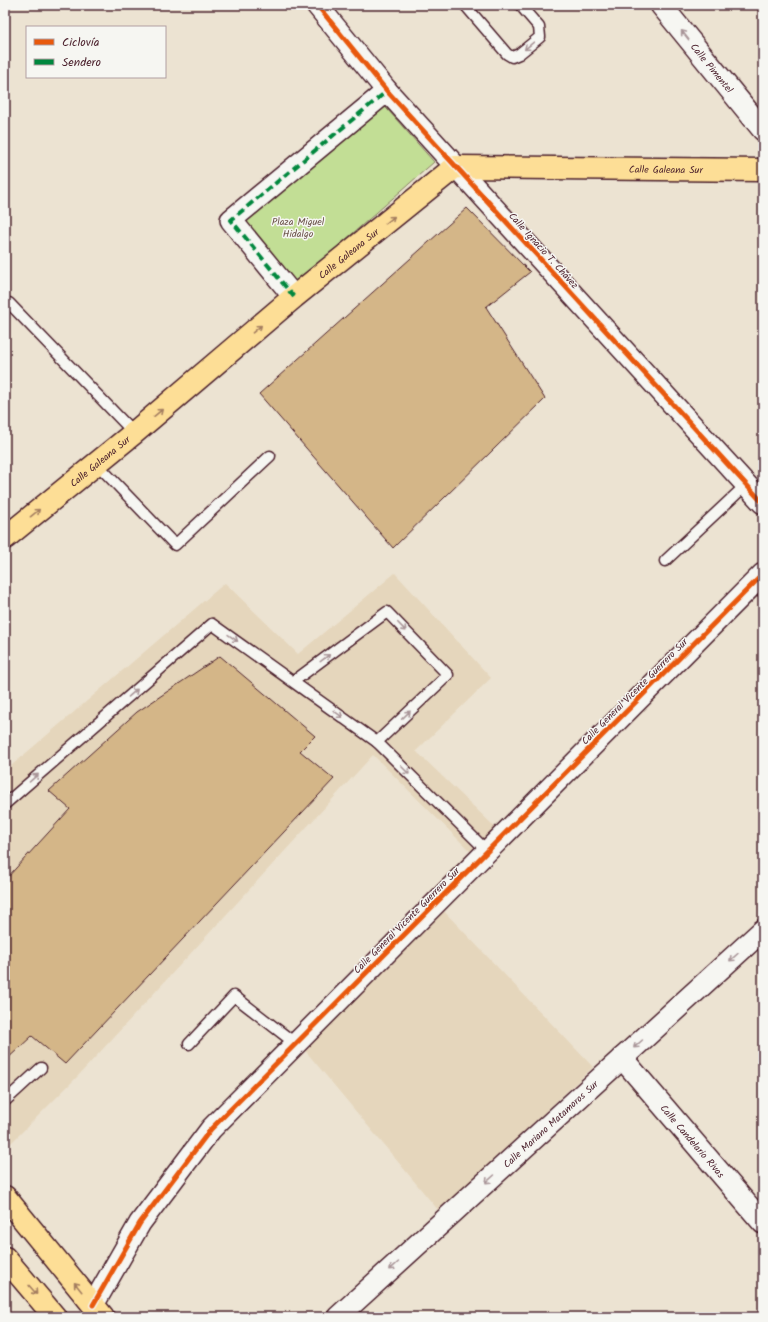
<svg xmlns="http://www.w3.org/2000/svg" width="768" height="1322" viewBox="0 0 768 1322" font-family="Kalam,sans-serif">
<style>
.built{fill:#e5d6bc}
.green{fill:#c2de95;stroke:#867e60}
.building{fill:#d4b688;stroke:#4a1f2b}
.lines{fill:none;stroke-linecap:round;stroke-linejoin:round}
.lane-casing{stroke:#4a1f2b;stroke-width:13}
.street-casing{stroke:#4a1f2b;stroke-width:24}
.primary-casing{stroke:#4a1f2b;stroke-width:25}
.lane{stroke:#f6f6f2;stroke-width:10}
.street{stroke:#f6f6f2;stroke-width:21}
.primary{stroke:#fdde96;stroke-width:22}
.quiet{stroke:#00873e;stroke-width:4;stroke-dasharray:8 4;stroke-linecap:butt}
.cycleway-casing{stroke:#f6f6f2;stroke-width:8}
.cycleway{stroke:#e8590c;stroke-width:5}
.oneway{stroke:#a99598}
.oneway2{stroke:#a47e60}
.labels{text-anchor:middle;stroke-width:3;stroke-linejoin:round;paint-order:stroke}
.street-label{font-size:10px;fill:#4a1f2b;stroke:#f6f6f2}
.park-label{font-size:10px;fill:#684f46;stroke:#f6f6f2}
</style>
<rect width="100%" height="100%" fill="#ece3d2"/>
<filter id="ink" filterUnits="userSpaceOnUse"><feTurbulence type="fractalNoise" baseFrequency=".025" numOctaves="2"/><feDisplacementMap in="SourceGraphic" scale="8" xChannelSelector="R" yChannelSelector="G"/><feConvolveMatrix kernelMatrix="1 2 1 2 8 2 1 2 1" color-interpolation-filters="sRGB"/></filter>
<g filter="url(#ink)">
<g class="built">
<polygon points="395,573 491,678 416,751 497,829 473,854 373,755 78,1076 5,1149 5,771 225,583 298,654"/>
<polygon points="440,907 593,1067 439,1211 303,1048"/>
</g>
<polygon class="green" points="380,101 434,162 294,285 240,224"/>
<g class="building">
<polygon points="467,208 530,272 486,307 545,399 393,548 259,394"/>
<polygon points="220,656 315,736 300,751 334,779 65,1064 32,1036 5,1061 5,880 70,809 49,791 137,712"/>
</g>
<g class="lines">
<defs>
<g id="lane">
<polyline points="465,5 507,54 512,57 519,54 540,37 539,27 520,5"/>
<polyline points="9,303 134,433"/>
<polyline points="97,464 175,545 270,456"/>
<polyline points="665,561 746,485"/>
<polyline points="294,681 387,612 448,675 377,742"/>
<polyline points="5,804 212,624 377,742 487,851"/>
<polyline points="189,1044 234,996 296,1044"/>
<polyline points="5,1101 41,1068"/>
</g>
<g id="street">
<polyline points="317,5 387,91 763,503"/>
<path id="s1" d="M661,5l102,125"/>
<polyline points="294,297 231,220 387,91"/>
<path id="s2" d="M622,1058l141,165"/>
<polyline points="93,1305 140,1223 211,1129 763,574"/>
<path id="s3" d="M338,1317l425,-387"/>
</g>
<g id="primary">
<path id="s4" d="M5,538l129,-105 160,-136 161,-130 308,3"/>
<polyline points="5,1197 103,1317"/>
<polyline points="5,1258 55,1317"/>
</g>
</defs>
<use href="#lane" class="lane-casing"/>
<use href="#street" class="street-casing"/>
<use href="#primary" class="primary-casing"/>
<use href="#lane" class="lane"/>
<use href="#street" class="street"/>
<use href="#primary" class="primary"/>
<polyline class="quiet" points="294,297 231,220 387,91"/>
<defs>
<g id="cycleway">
<polyline points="317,5 387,91 763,503"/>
<polyline points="93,1305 140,1223 211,1129 763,574"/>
</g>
</defs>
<use href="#cycleway" class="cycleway-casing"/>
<use href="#cycleway" class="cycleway"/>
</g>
<defs><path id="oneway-shaft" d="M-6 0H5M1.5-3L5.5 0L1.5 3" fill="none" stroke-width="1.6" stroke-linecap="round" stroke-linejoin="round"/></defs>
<g class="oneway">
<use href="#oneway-shaft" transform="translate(685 35) rotate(-129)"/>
<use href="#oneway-shaft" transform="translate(529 46) rotate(140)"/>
<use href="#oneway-shaft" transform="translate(402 627) rotate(46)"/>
<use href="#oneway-shaft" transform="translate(233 638) rotate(35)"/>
<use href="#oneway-shaft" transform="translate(325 658) rotate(-37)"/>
<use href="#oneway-shaft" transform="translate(133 693) rotate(-41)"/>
<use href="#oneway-shaft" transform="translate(338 714) rotate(36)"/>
<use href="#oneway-shaft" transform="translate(406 715) rotate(-44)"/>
<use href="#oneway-shaft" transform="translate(405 770) rotate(45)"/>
<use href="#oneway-shaft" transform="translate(34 778) rotate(-41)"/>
<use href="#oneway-shaft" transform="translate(734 957) rotate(138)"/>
<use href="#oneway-shaft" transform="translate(638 1044) rotate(138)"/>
<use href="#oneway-shaft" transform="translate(490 1179) rotate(138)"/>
<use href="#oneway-shaft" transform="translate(394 1266) rotate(138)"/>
</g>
<g class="oneway2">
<use href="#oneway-shaft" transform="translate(390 220) rotate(-39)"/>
<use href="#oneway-shaft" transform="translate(257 329) rotate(-40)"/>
<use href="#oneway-shaft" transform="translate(158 413) rotate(-40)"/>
<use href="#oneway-shaft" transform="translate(35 513) rotate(-39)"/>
<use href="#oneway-shaft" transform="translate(78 1287) rotate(-129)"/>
<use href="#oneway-shaft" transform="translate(33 1290) rotate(49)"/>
</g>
</g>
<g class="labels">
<g class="street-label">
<text dy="4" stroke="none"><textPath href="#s1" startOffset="81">Calle Pimentel</textPath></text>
<text dy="4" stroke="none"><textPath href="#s4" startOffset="794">Calle Galeana Sur</textPath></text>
<text transform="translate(544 250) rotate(48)" y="4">Calle Ignacio T. Chávez</text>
<text dy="4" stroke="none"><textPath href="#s4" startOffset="446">Calle Galeana Sur</textPath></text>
<text dy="4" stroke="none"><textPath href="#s4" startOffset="122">Calle Galeana Sur</textPath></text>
<text transform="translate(634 691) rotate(-45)" y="4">Calle General Vicente Guerrero Sur</text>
<text transform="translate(406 920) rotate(-45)" y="4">Calle General Vicente Guerrero Sur</text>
<text dy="4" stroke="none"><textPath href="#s3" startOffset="287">Calle Mariano Matamoros Sur</textPath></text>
<text dy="4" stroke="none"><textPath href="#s2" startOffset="109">Calle Candelario Rivas</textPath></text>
</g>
<g class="park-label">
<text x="298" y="225">Plaza Miguel<tspan x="298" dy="12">Hidalgo</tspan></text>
</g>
</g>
<rect width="768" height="1322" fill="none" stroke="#f6f6f2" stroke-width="20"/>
<rect x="10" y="10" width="748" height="1302" fill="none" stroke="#4a1f2b" stroke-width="1.5" filter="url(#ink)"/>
<rect x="26" y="26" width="140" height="52" fill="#f6f6f2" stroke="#b1a0a2"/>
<rect x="34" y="39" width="20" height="6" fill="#e8590c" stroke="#b1a0a2"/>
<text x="62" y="46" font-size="12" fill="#4a1f2b">Ciclovía</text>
<rect x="34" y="59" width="20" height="6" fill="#00873e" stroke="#b1a0a2"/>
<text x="62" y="66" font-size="12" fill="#4a1f2b">Sendero</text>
</svg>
